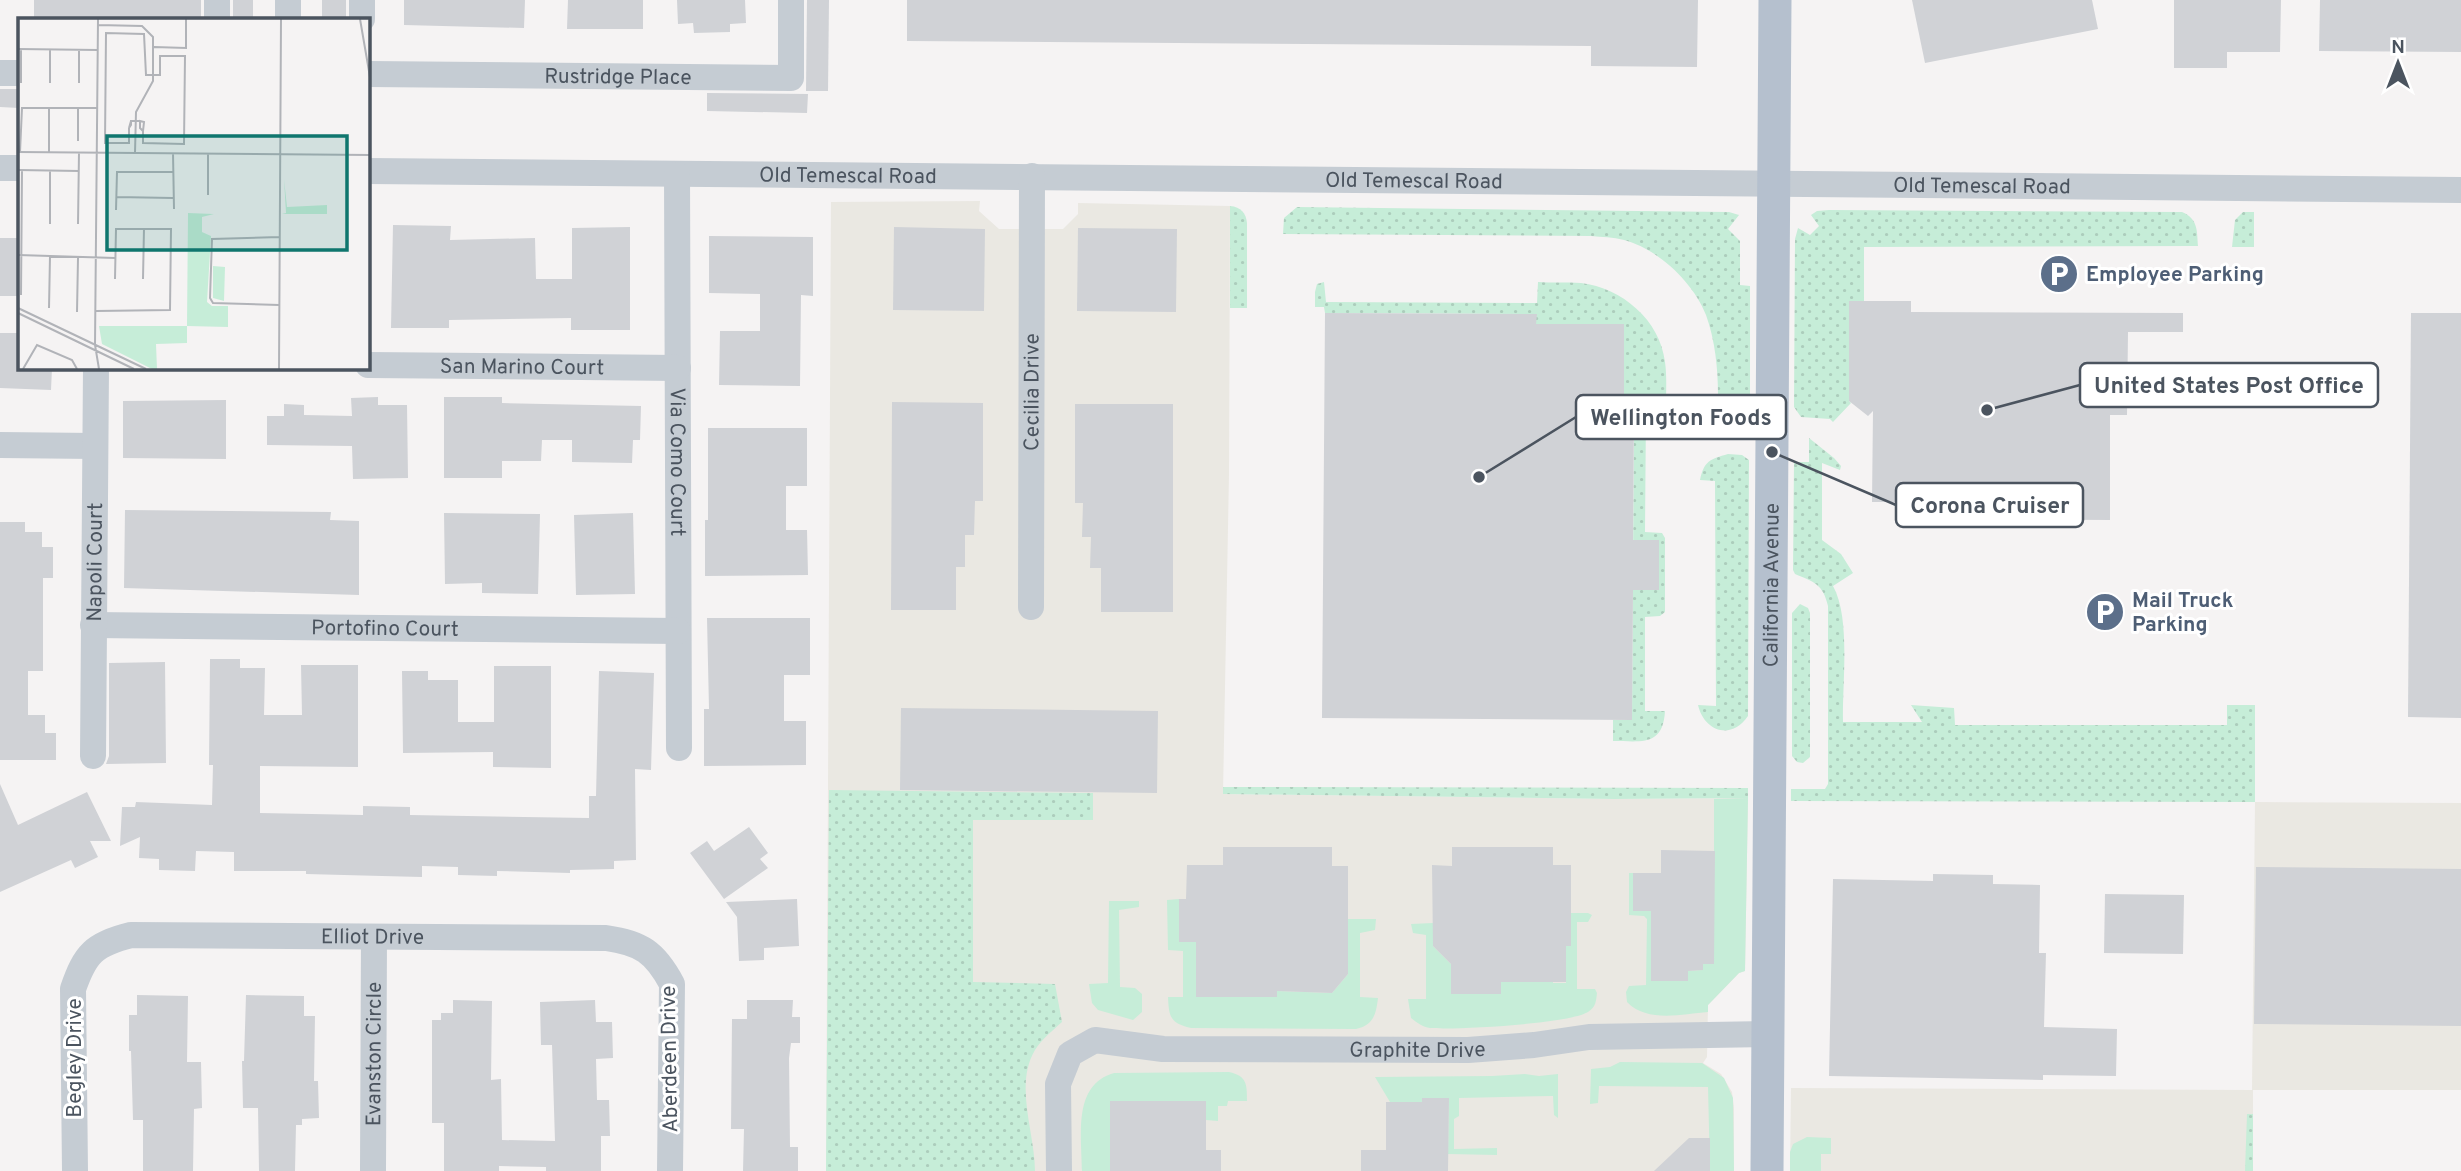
<svg xmlns="http://www.w3.org/2000/svg" width="2461" height="1171" viewBox="0 0 2461 1171" font-family="Overpass,sans-serif">
<style>
.commercial{fill:#eae8e2}
.grass{fill:url(#grass-dots)}
.garden{fill:#c6edd8}
.building{fill:#d0d2d6}
.lines{fill:none;stroke-linecap:round;stroke-linejoin:round}
.minor{stroke:#c5ccd3;stroke-width:26}
.major{stroke:#b5c0ce;stroke-width:33}
.labels{text-anchor:middle;stroke-width:6;stroke-linejoin:round;paint-order:stroke}
.street-label{font-size:21px;fill:#4b545f;stroke:#fff}
.service-label{font-size:21px;font-weight:bold;fill:#4e5e75;stroke:#fff;text-anchor:start}
.inset-road{fill:none;stroke:#b1b3b8;stroke-width:2}
.view{fill:#0f766e;fill-opacity:0.15;stroke:#0f766e;stroke-width:3.5}
.inset-edge{fill:none;stroke:#4b545f;stroke-width:3.5}
.leader{fill:none;stroke:#4b545f;stroke-width:2.5}
.callout-dot{fill:#4b545f;stroke:#fff;stroke-width:2.5}
.callout{fill:#fff;stroke:#4b545f;stroke-width:2.5}
.callout-label{font-size:23px;text-anchor:middle;font-weight:bold;fill:#4b545f}
</style>
<defs>
<pattern id="grass-dots" width="8" height="8" patternUnits="userSpaceOnUse" patternTransform="scale(1.75)"><rect width="8" height="8" fill="#c6edd8"/><path d="M2 2h.1M6 6h.1" fill="none" stroke="#accdbc" stroke-width="1.8" stroke-linecap="round"/></pattern>
</defs>
<rect width="100%" height="100%" fill="#f5f3f3"/>
<g class="commercial">
<polygon points="980,201 979,211 999,229 1063,229 1078,214 1078,203 1230,206 1229,474 1223,794 1614,799 1748,798 1745,971 1739,973 1708,1005 1707,1057 1703,1063 1721,1074 1732,1092 1734,1108 1734,1171 826,1171 831,202"/>
<polygon points="2255,802 2461,803 2461,1090 2253,1090 2253,1171 1790,1171 1791,1088 2252,1090"/>
</g>
<g class="grass">
<path d="M1230,206c11,1 16,7 17,17v85h-17z"/>
<path d="M1297,207l432,5 10,3 -11,14 12,12v44l10,1v130c-18,12 -50,4 -50,-21h18c0,-27 -3,-55 -12,-80 -13,-33 -48,-66 -82,-75 -11,-3 -22,-3 -33,-4l-308,-2 1,-16z"/>
<path d="M1829,210l353,2c16,7 15,18 16,34l-334,1v54l-15,1v99l2,2 -18,19 -3,-3 -29,-2 -7,-10 1,-168 3,-11 12,7 9,-9 -8,-11 6,-4z"/>
<polygon points="2243,212 2254,212 2254,247 2232,247 2235,220"/>
<path d="M1324,282l2,20 211,1 1,-21c14,1 29,0 43,1 41,5 79,37 84,79 2,14 1,29 1,43l-2,5 -18,1 -1,121 17,1 3,5v74l-5,4 -15,1v94h20c-2,36 -24,30 -52,30v-21h19l2,-307h-10v-88l-88,-1v-10l-211,-1 -1,-6h-9v-15l2,-8z"/>
<path d="M1809,438l25,20 7,8 -1,4 -18,-7v77l19,14 12,19 -20,13c18,32 9,98 10,136h79l-11,-17 43,3 1,17h272v-20h28v97l-464,-1v-12h34l3,-5v-178c-5,-22 -14,-24 -33,-32l-2,-4 1,-108h15z"/>
<path d="M1728,454l14,1 7,5 -1,256c-17,25 -44,15 -50,-11l18,1 -1,-225 -15,-1c4,-19 10,-21 28,-26z"/>
<polygon points="1800,604 1808,608 1810,613 1810,757 1803,763 1797,762 1792,756 1792,613"/>
<polygon points="1223,787 1748,788 1748,798 1614,799 1223,794"/>
<path d="M829,790l264,3v27h-120v162l82,2 7,38c-10,9 -20,17 -27,28 -21,35 0,83 0,121h-209z"/>
<polygon points="2247,1114 2253,1114 2253,1171 2245,1171"/>
</g>
<g class="garden">
<path d="M1748,798l-3,173 -6,2 -31,32v7c-26,2 -61,11 -81,-10l-1,-10 3,-6 17,-1 1,-66 -3,-3 -15,-1v-42h4v38h18v69l37,1v-10l14,-1 1,-6 11,-1v-164z"/>
<path d="M1179,899v43h17v55l81,-6 55,2 16,-19v-55h28l-1,11 -15,3v64l18,1c-2,16 -4,27 -22,31l-165,-1c-21,-5 -22,-11 -23,-31h15v-46l-15,-1 -1,-50z"/>
<polygon points="1109,901 1139,901 1139,907 1119,910 1120,987 1135,988 1142,994 1142,1012 1133,1020 1098,1010 1092,1003 1089,984 1108,983"/>
<path d="M1571,913h17l4,2 -4,7h-11v67h18l2,4c-1,8 -1,14 -9,19 -20,12 -132,18 -158,16 -7,-1 -13,-5 -19,-10l-3,-19h18v-64l-13,-2 -2,-9 22,-1v23l18,18v29l50,1v-12l52,-4v5h13v-37h5z"/>
<polygon points="1620,1062 1702,1063 1724,1078 1733,1098 1734,1171 1710,1171 1708,1087 1599,1086 1598,1103 1590,1104 1591,1069 1610,1067"/>
<path d="M1229,1072c18,4 18,12 18,29h-19l-1,5h-9v15l-12,-1 -1,-19h-94l-1,70h-28c0,-35 -10,-86 32,-98z"/>
<polygon points="1525,1074 1539,1076 1558,1074 1558,1118 1554,1115 1553,1096 1459,1098 1459,1116 1454,1119 1454,1149 1497,1148 1497,1155 1448,1154 1449,1099 1422,1098 1422,1102 1390,1102 1375,1077 1492,1076"/>
<polygon points="1807,1137 1831,1138 1831,1154 1821,1154 1821,1171 1790,1171 1790,1152 1793,1144"/>
</g>
<g class="building">
<rect x="34" y="0" width="167" height="19"/>
<rect x="233" y="0" width="20" height="19"/>
<rect x="322" y="0" width="24" height="19"/>
<polygon points="404,0 525,0 524,28 404,25"/>
<polygon points="568,0 643,0 643,29 567,29"/>
<polygon points="677,0 745,0 746,23 730,24 730,32 694,33 693,23 678,24"/>
<polygon points="807,0 829,0 828,91 806,91"/>
<polygon points="907,0 1698,0 1697,67 1591,66 1591,46 907,41"/>
<polygon points="1912,0 2092,0 2098,29 1925,63"/>
<polygon points="2174,0 2281,0 2280,52 2227,52 2227,68 2174,68"/>
<polygon points="2320,0 2461,0 2461,52 2319,51"/>
<polygon points="0,89 19,89 19,108 0,107"/>
<polygon points="707,93 808,94 807,113 707,111"/>
<polygon points="393,225 451,226 450,240 535,238 536,279 572,279 572,228 630,227 630,330 571,330 571,318 449,320 449,328 391,328"/>
<polygon points="894,227 985,229 984,311 893,310"/>
<polygon points="1078,228 1177,229 1176,312 1077,311"/>
<polygon points="709,236 813,237 813,296 801,295 800,386 719,385 720,331 760,331 760,294 709,293"/>
<rect x="0" y="238" width="19" height="58"/>
<polygon points="1849,301 1911,301 1911,312 2183,313 2183,332 2128,332 2127,415 2110,415 2110,520 1957,519 1957,502 1872,502 1873,411 1868,416 1849,401"/>
<polygon points="1325,313 1537,314 1536,324 1624,324 1624,413 1634,413 1633,540 1659,540 1659,590 1633,590 1632,720 1322,718"/>
<polygon points="2411,313 2461,313 2461,718 2408,717"/>
<polygon points="0,333 19,333 19,368 52,368 51,390 0,388"/>
<polygon points="378,397 378,405 407,405 408,478 353,479 352,446 267,445 267,416 284,416 284,404 304,405 304,415 352,416 351,398"/>
<polygon points="444,397 502,397 502,403 641,406 640,440 633,440 632,463 572,462 572,440 542,440 541,461 502,461 502,478 444,478"/>
<polygon points="226,400 226,459 123,458 123,401"/>
<polygon points="892,402 983,403 983,501 975,501 974,535 965,535 965,567 956,567 956,610 891,610"/>
<polygon points="1075,404 1173,404 1173,612 1101,612 1101,568 1090,568 1091,537 1082,537 1083,503 1075,503"/>
<polygon points="708,428 807,428 807,486 786,486 786,530 807,530 808,575 705,576 705,520 708,520"/>
<polygon points="125,510 331,512 330,520 359,521 359,595 124,588"/>
<polygon points="444,513 540,514 538,594 482,593 482,583 445,584"/>
<polygon points="633,513 635,594 576,595 574,515"/>
<polygon points="0,522 25,522 25,532 42,532 42,547 53,547 53,578 43,578 43,671 28,671 28,715 45,715 45,733 56,733 56,760 0,760"/>
<polygon points="707,618 810,618 810,675 784,675 784,721 806,721 806,765 704,766 704,709 709,709"/>
<polygon points="210,659 240,659 240,668 265,668 264,715 302,715 301,665 358,665 358,767 260,766 260,813 363,815 363,806 410,807 410,815 589,818 589,796 596,796 599,671 654,673 651,770 635,769 636,860 614,861 614,869 570,870 570,873 497,871 497,876 458,875 458,867 422,866 422,877 382,876 306,874 306,871 234,871 234,852 196,851 195,871 159,870 159,859 139,858 140,837 120,846 122,807 135,807 136,802 212,805 213,765 209,765"/>
<polygon points="165,662 166,763 106,764 109,756 109,663"/>
<polygon points="494,666 551,666 551,768 493,767 493,752 403,753 402,671 428,671 428,680 458,680 458,722 494,722"/>
<polygon points="901,708 1158,711 1157,793 900,790"/>
<polygon points="0,784 18,825 87,792 111,841 90,841 98,857 75,868 71,860 0,892"/>
<polygon points="749,827 768,853 760,859 768,868 724,899 690,853 707,841 714,851"/>
<polygon points="1223,847 1332,847 1332,866 1348,866 1348,974 1332,993 1277,991 1277,997 1196,997 1196,942 1179,942 1179,899 1186,899 1187,865 1223,865"/>
<polygon points="1452,847 1553,847 1553,865 1571,865 1571,946 1566,946 1566,982 1501,982 1501,994 1451,994 1451,964 1433,946 1432,865 1452,866"/>
<polygon points="1661,850 1715,851 1714,964 1703,964 1703,970 1688,971 1688,981 1651,981 1651,911 1633,911 1633,873 1661,873"/>
<polygon points="2256,867 2461,869 2461,1026 2254,1024"/>
<polygon points="1933,874 1993,875 1993,884 2040,885 2039,953 2046,953 2044,1027 2117,1029 2116,1076 2043,1075 2043,1080 1829,1076 1833,879 1933,881"/>
<polygon points="2105,894 2184,895 2183,954 2104,953"/>
<polygon points="797,899 799,946 764,948 764,960 739,961 737,917 726,902"/>
<polygon points="137,995 188,996 187,1062 201,1062 202,1108 194,1109 193,1171 143,1171 143,1120 133,1120 131,1051 129,1051 129,1015 137,1015"/>
<polygon points="246,995 304,996 304,1016 315,1016 314,1081 318,1081 319,1118 302,1119 302,1125 296,1125 295,1171 259,1171 258,1108 243,1108 242,1061 244,1061"/>
<polygon points="453,1000 492,1001 491,1080 501,1079 502,1140 555,1141 552,1045 541,1045 540,1002 595,1000 596,1022 612,1022 613,1058 596,1059 597,1100 609,1100 610,1136 601,1136 601,1171 546,1171 546,1167 499,1166 499,1171 444,1171 444,1123 432,1123 432,1020 441,1020 441,1013 453,1013"/>
<polygon points="747,1000 793,1000 792,1017 800,1017 800,1043 791,1043 789,1058 790,1147 798,1147 798,1171 743,1171 744,1129 731,1129 732,1019 747,1019"/>
<polygon points="1422,1098 1449,1098 1448,1171 1361,1171 1361,1150 1386,1150 1386,1102 1422,1102"/>
<polygon points="1110,1101 1206,1101 1206,1150 1221,1150 1221,1171 1110,1171"/>
<polygon points="1689,1138 1710,1138 1710,1171 1654,1171"/>
</g>
<g class="lines">
<g class="minor">
<polyline points="217,0 217,19"/>
<polyline points="288,19 288,0"/>
<polyline points="362,19 362,0"/>
<polyline points="0,73 19,73"/>
<path id="s1" d="M368,74l423,4v-78"/>
<polyline points="0,168 19,168"/>
<path id="s2" d="M368,171l2093,19"/>
<path id="s3" d="M677,175l2,573"/>
<path id="s4" d="M368,365l310,3"/>
<polyline points="0,445 95,446"/>
<path id="s5" d="M1031,607l1,-431"/>
<path id="s6" d="M93,625l585,6"/>
<path id="s7" d="M93,756l3,-388"/>
<path id="s8" d="M75,1171l-2,-182c12,-35 21,-45 58,-54l475,3c35,5 49,14 66,46l-2,187"/>
<path id="s9" d="M373,1171l1,-234"/>
<path id="s10" d="M1059,1171l-1,-87 12,-30 25,-14 68,9 305,1 66,-5 55,-8 179,-3"/>
</g>
<path class="major" id="s11" d="M1767,1171l8,-1171"/>
</g>
<defs>
<symbol id="parking-disc" viewBox="-11 -11 22 22"><circle r="9.5" fill="#5c6f8a" stroke="#fff"/><path d="M-3.5-5.5H1a3.5 3.5 0 0 1 0 7H-1V5.5H-3.5ZM-1-3.4V-.6H.8a1.4 1.4 0 0 0 0-2.8Z" fill="#fff"/></symbol>
</defs>
<g fill-rule="evenodd">
<use href="#parking-disc" x="2037" y="252" width="44" height="44"/>
<use href="#parking-disc" x="2083" y="590" width="44" height="44"/>
</g>
<g class="labels">
<g class="street-label">
<text dy="7" stroke="none"><textPath href="#s1" startOffset="250">Rustridge Place</textPath></text>
<text dy="7" stroke="none"><textPath href="#s2" startOffset="480">Old Temescal Road</textPath></text>
<text dy="7" stroke="none"><textPath href="#s2" startOffset="1046">Old Temescal Road</textPath></text>
<text dy="7" stroke="none"><textPath href="#s2" startOffset="1614">Old Temescal Road</textPath></text>
<text dy="7" stroke="none"><textPath href="#s4" startOffset="154">San Marino Court</textPath></text>
<text dy="7" stroke="none"><textPath href="#s5" startOffset="215">Cecilia Drive</textPath></text>
<text dy="7" stroke="none"><textPath href="#s3" startOffset="287">Via Como Court</textPath></text>
<text dy="7" stroke="none"><textPath href="#s7" startOffset="194">Napoli Court</textPath></text>
<text dy="7" stroke="none"><textPath href="#s11" startOffset="586">California Avenue</textPath></text>
<text dy="7" stroke="none"><textPath href="#s6" startOffset="292">Portofino Court</textPath></text>
<text dy="7" stroke="none"><textPath href="#s8" startOffset="508">Elliot Drive</textPath></text>
<text dy="7" stroke="none"><textPath href="#s10" startOffset="471">Graphite Drive</textPath></text>
<text dy="7" stroke="none"><textPath href="#s9" startOffset="117">Evanston Circle</textPath></text>
<text transform="translate(74 1058) rotate(-90)" y="7">Begley Drive</text>
<text transform="translate(669 1059) rotate(-91)" y="7">Aberdeen Drive</text>
</g>
<g class="service-label">
<text x="2086" y="281">Employee Parking</text>
<text x="2132" y="607">Mail Truck<tspan x="2132" dy="24">Parking</tspan></text>
</g>
</g>
<g transform="translate(18 18)">
<rect width="352" height="352" fill="#f5f3f3"/>
<path d="M266,161l3,28 40,-2v9h-45l4,-1zM170,195l26,1 -12,3v15l9,4 -4,66 5,4h16v21l-41,-1v17l-31,1 1,25h-5l-50,-25 -3,-18h88zM195,248l12,1 -1,34 -11,-3z" fill="#c6edd8"/>
<path class="inset-road" d="M80,1l-3,326 4,24M342,1l10,58M80,7l44,1 11,11v44l-17,31 -1,41M136,29l32,1v-29M0,31l80,1M3,65v-33M32,65v-33M61,65v-33M113,103l-2,7 2,-3v-4h9M122,103l4,1 -1,9 -3,-3zM111,110v15h-24l1,-110 38,1 2,41h14v-19h25l-1,88 -41,-1v-12M60,123v-33M0,134l352,3M2,134l2,-44h75M31,134v-45M155,135l1,56M0,152l61,1M190,177v-42M98,179l57,1M98,192l1,-38h56M32,206v-54M60,206l1,-72M0,237l97,3M125,261l1,-51M3,277l1,-125M261,287l-66,-2 -3,-5 2,-59 68,-2M0,290l128,61M31,290l1,-52M78,293l74,-1 1,-81h-55l-1,50M59,294l1,-54M0,295l116,56M5,351l14,-24 35,15 5,9M261,351l2,-350"/>
<path class="view" d="M89,118h240v114h-240z"/>
<rect width="352" height="352" class="inset-edge"/>
</g>
<path class="leader" d="M1987 410L2080 385M1479 477L1576 417M1772 452L1896 505"/>
<g class="callout-dot">
<circle cx="1987" cy="410" r="7"/>
<circle cx="1479" cy="477" r="7"/>
<circle cx="1772" cy="452" r="7"/>
</g>
<g class="callout">
<rect x="2080" y="363" width="298" height="44" rx="7"/>
<rect x="1576" y="395" width="210" height="44" rx="7"/>
<rect x="1896" y="483" width="187" height="44" rx="7"/>
</g>
<g class="callout-label">
<text x="2229" y="393">United States Post Office</text>
<text x="1681" y="425">Wellington Foods</text>
<text x="1990" y="513">Corona Cruiser</text>
</g>
<g transform="translate(2398 63)" stroke="#ffffff" stroke-width="5" paint-order="stroke">
<path d="M0-5L12 26L0 18L-12 26Z" fill="#4b545f"/>
<text y="-10" font-size="19" font-weight="bold" text-anchor="middle" fill="#4b545f">N</text>
</g>
</svg>
